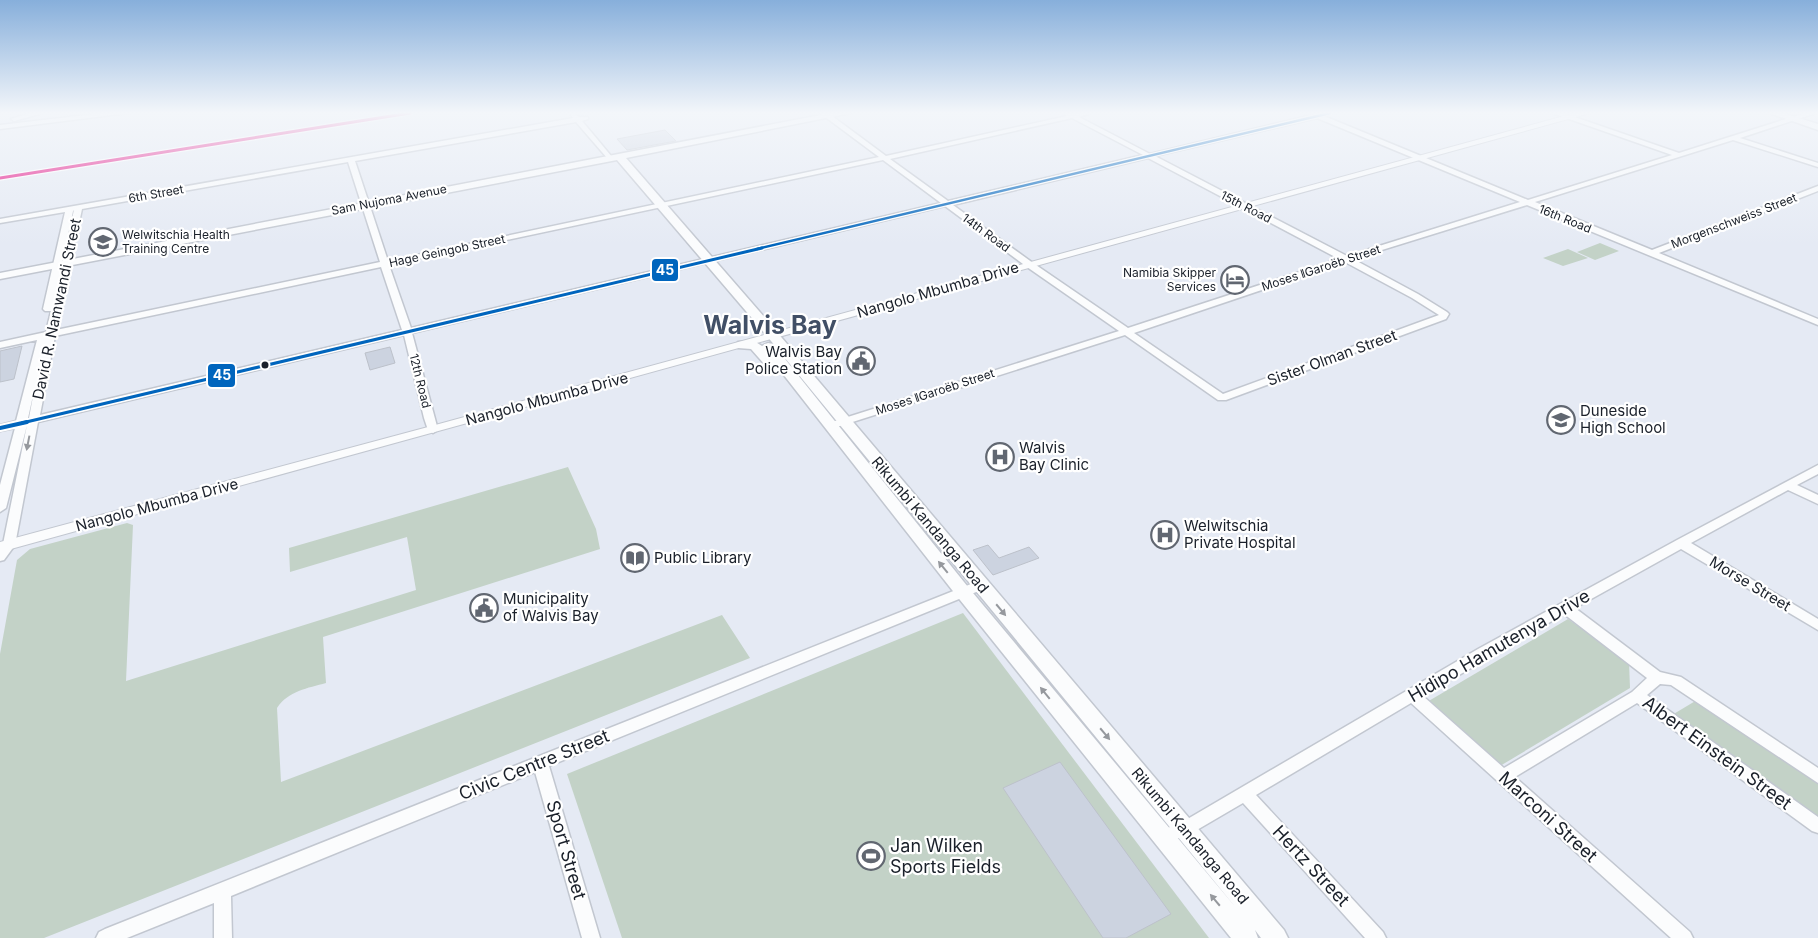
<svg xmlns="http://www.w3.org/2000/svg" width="1818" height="938" viewBox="0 0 1818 938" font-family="Inter,sans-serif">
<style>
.green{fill:#c3d2c7}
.building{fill:#ccd3e0;stroke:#bcc1ca}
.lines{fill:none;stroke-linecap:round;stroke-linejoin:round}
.minor-casing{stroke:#c2c7d0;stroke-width:3}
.tertiary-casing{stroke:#c2c7d0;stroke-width:2}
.secondary-casing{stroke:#c2c7d0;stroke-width:3}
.minor{fill:#fbfcfd;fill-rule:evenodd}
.tertiary{fill:#fbfcfd;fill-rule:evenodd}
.secondary{fill:#fbfcfd;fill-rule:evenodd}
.rail{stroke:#d2d4d7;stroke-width:2}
.bus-1-far2-casing{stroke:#fff;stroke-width:5}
.bus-1-far1-casing{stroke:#fff;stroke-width:6}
.bus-1-casing{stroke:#fff;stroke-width:8}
.bus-1-far2{stroke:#0065bd;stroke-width:2.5}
.bus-1-far1{stroke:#0065bd;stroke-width:3}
.bus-1{stroke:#0065bd;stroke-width:4}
.rail-1-casing{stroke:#fff;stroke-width:5.5}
.rail-1{stroke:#e5007d;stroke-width:3}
.oneway{fill:#96999e}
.bus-dot{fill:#1a202a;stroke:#fff;stroke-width:2}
.labels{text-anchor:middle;stroke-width:4.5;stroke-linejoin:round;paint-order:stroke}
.far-street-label{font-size:12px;fill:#1a202a;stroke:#fff}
.far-poi-label{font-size:12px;fill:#1a202a;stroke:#fff;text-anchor:start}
.street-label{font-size:15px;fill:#1a202a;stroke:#fff}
.poi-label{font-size:15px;fill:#1a202a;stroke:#fff;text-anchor:start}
.near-street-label{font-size:18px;fill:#1a202a;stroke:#fff}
.near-poi-label{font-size:18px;fill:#1a202a;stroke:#fff;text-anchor:start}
.town-label{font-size:25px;font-weight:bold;fill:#414f66;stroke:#fff}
.line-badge{stroke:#fff;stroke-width:2}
.badge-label{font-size:14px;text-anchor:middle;font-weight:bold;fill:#fff}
</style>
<rect width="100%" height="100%" fill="#e5eaf4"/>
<g class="green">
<polygon points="1600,243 1619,251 1595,260 1577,252"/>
<polygon points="1568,249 1588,258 1563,266 1543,258"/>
<path d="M568,467l28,62 4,20 -277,88 3,46c-18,5 -38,8 -49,25l4,74 441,-167 28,43 -706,280h-44v-284l17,-94 13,-11 97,-26 6,2 -7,156 290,-91 -9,-53 -117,35 -1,-24z"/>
<polygon points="963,613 1209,938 622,938 567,774"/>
<polygon points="1568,619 1629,662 1630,688 1500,766 1427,702"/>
<polygon points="1697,700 1818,782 1818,819 1672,715"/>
</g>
<g class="building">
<polygon points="665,130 676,141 627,150 617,139"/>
<polygon points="22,346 14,379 0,382 0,351"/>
<polygon points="390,347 395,363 370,370 365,353"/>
<polygon points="988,545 999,558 1029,547 1039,558 993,575 973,550"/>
<polygon points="1060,762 1171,914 1126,938 1103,938 1003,788"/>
</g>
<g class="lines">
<defs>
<g id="minor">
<polygon points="30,113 43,113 14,121 11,119"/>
<polygon points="103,113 128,113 0,129 0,125"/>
<path d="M572,113l4,1 3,3h9v2l-6,2 30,36v2h-4l-32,-37 -221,39 33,100 491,-104 -59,-44h8l58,43 181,-40 -3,-3h27l-12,4 71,37 170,-41h13l-9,3 204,84 144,-45 -120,-42h11l116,40 126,-40h11l-76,25 78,25v4l-85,-27 -198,62 117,48 166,-64v5l-159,62 159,66v6l-291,-120 -174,54 65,35 29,18 2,2 -3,5 -220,81h-8l-93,-65 -285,91h-8l-1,-2 1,-2 287,-91 -92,-64 -82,-61 -533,127 26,97 -5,3 -5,-3 -4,-12 -20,-83 -366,87 -23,123 -11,15 -4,1v-13l3,-4 24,-119 -21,83 -6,4v-27l15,-57 -15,3v-6l16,-4 21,-81 -37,8v-6l46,-10 5,-21h-6l-2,-2 22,-97 -65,11v-4l573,-101 -2,-3zM1072,118l71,37 -195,46 -58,-42zM1317,118l203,84 -173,54 -192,-100zM1148,158l191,101 -211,69 -95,-65 -80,-58zM883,160l58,43 -530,125 -22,-63zM348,162l32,100 -324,68 26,-121zM74,210l-14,63 13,-62zM1345,262l67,36 27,17 -216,79 -89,-61zM381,267l21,63 -362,85 15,-79zM34,391l-5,27h-1z"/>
<path d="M1818,465v9l-21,11 21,10v9l-30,-14 -97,53 127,76v11l-137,-81 -106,59 85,64 21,5 137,91v15l-147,-98 -11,-1 -13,11 171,122v16l-6,-2 -175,-128 -122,74 175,155 3,6h-22l-260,-235 -155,92 127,137 3,6h-21l-122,-135 -53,31 -28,10 -6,-2 -2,-5 2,-5 23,-8 299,-175 199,-109zM1564,614l83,64 -15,14 -128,76 -81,-72z"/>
<polygon points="981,580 986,582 987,585 986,588 549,766 600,938 582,938 535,772 231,896 232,938 214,938 214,903 127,938 96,938 99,932 105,929"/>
</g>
<polygon id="tertiary" points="1575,113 1590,113 0,552 0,542 428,427"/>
<g id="secondary">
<polygon points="831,113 851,113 626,158 765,318 1284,930 1288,938 1261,938 1255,930 1258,938 1231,938 956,595 776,365 766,366 751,349 738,348 736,345 738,342 754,341 762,346 768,343 773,344 968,587 1237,909 757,324 617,160 0,279 0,273"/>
<polygon points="1769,113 1783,113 1818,124 1818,130"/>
</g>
</defs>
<use href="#minor" class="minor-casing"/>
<use href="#tertiary" class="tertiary-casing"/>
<use href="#secondary" class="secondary-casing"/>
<use href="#minor" class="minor"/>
<use href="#tertiary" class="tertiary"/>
<use href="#secondary" class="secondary"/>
<polyline class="rail" points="0,178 224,144"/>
<defs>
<polyline id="bus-1-far2" points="757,249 1330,113"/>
<polyline id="bus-1-far1" points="22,423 762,248"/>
<polyline id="bus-1" points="0,428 27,422"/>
</defs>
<use href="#bus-1-far2" class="bus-1-far2-casing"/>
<use href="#bus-1-far1" class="bus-1-far1-casing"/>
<use href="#bus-1" class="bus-1-casing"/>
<use href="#bus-1-far2" class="bus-1-far2"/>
<use href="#bus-1-far1" class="bus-1-far1"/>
<use href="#bus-1" class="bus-1"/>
<defs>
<polyline id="rail-1" points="0,178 410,113"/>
</defs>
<use href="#rail-1" class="rail-1-casing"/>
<use href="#rail-1" class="rail-1"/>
</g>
<defs><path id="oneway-solid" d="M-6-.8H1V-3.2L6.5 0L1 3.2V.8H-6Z" transform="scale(1.25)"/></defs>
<g class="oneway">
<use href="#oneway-solid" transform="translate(28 443) rotate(101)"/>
<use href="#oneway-solid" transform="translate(943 567) rotate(-129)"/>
<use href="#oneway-solid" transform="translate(1001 610) rotate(50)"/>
<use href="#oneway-solid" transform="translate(1045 693) rotate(-129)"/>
<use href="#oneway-solid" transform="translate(1105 734) rotate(50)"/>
<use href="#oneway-solid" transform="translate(1215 900) rotate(-130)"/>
</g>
<linearGradient id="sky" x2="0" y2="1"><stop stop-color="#87afdb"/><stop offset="0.46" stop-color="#f3f6fa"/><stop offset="1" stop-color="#f3f6fa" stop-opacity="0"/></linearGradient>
<rect width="1818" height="245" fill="url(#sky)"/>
<defs>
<symbol id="university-ring" viewBox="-11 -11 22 22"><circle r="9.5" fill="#fff" stroke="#616771" stroke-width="1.5"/><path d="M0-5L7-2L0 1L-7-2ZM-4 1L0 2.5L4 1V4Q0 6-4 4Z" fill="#616771"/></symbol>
<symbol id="hotel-ring" viewBox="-11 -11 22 22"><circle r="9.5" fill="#fff" stroke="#616771" stroke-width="1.5"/><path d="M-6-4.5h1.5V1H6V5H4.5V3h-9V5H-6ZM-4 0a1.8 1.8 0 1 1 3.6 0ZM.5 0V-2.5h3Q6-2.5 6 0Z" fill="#616771"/></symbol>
<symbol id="civic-ring" viewBox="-11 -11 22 22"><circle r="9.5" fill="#fff" stroke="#616771" stroke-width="1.5"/><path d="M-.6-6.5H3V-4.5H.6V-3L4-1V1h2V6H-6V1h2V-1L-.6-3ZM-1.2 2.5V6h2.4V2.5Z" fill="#616771"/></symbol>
<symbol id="school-ring" viewBox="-11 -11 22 22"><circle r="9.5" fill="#fff" stroke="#616771" stroke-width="1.5"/><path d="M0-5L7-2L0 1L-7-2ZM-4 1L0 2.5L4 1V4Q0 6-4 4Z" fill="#616771"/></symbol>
<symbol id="hospital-ring" viewBox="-11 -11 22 22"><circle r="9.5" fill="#fff" stroke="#616771" stroke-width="1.5"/><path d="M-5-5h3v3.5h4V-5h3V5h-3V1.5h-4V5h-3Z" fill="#616771"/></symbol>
<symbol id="library-ring" viewBox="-11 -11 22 22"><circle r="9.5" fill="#fff" stroke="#616771" stroke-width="1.5"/><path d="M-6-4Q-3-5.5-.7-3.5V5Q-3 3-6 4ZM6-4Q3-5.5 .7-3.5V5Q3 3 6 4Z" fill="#616771"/></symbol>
<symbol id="stadium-ring" viewBox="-11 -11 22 22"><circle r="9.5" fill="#fff" stroke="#616771" stroke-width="1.5"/><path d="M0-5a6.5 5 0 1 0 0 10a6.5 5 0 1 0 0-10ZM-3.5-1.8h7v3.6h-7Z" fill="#616771"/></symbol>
</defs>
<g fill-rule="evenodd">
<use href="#university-ring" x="87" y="226" width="32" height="32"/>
<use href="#hotel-ring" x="1219" y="264" width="32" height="32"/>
<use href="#civic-ring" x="845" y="345" width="32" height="32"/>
<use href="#school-ring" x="1545" y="404" width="32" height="32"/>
<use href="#hospital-ring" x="984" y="441" width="32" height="32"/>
<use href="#hospital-ring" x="1149" y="519" width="32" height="32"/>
<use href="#library-ring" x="619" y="542" width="32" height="32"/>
<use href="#civic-ring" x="468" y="592" width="32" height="32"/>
<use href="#stadium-ring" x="855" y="840" width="32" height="32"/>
</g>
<circle class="bus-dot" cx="265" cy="365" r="4.5"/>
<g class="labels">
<g class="far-street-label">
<text transform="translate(156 194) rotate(-10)" y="4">6th Street</text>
<text transform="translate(389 200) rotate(-11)" y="4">Sam Nujoma Avenue</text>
<text transform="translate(1246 207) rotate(27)" y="4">15th Road</text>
<text transform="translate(1565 219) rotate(22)" y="4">16th Road</text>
<text transform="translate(1734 221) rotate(-21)" y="4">Morgenschweiss Street</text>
<text transform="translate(986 233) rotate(36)" y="4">14th Road</text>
<text transform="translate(447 251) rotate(-12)" y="4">Hage Geingob Street</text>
<text transform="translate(1321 268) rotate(-18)" y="4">Moses ǁGaroëb Street</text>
<text transform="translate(420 381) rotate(76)" y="4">12th Road</text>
<text transform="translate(935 392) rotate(-18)" y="4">Moses ǁGaroëb Street</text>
</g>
<g class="far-poi-label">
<text x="122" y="239">Welwitschia Health<tspan x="122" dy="14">Training Centre</tspan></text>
<text x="1216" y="277" text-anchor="end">Namibia Skipper<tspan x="1216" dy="14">Services</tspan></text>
</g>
<g class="street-label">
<text transform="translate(938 290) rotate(-16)" y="5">Nangolo Mbumba Drive</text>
<text transform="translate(57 309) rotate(-78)" y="5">David R. Namwandi Street</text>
<text transform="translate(1332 358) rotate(-20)" y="5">Sister Olman Street</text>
<text transform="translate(547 399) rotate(-15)" y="5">Nangolo Mbumba Drive</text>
<text transform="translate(157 505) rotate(-15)" y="5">Nangolo Mbumba Drive</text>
<text transform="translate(930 525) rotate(50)" y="5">Rikumbi Kandanga Road</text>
<text transform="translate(1750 584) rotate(31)" y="5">Morse Street</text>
<text transform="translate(1190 836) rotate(50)" y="5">Rikumbi Kandanga Road</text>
</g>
<g class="poi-label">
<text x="842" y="357" text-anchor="end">Walvis Bay<tspan x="842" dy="17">Police Station</tspan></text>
<text x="1580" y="416">Duneside<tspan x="1580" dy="17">High School</tspan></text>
<text x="1019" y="453">Walvis<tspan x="1019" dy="17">Bay Clinic</tspan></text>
<text x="1184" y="531">Welwitschia<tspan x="1184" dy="17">Private Hospital</tspan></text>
<text x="654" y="563">Public Library</text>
<text x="503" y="604">Municipality<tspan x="503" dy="17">of Walvis Bay</tspan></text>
</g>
<g class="near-street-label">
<text transform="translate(1499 646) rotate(-30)" y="6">Hidipo Hamutenya Drive</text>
<text transform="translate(1717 753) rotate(36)" y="6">Albert Einstein Street</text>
<text transform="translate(534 765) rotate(-22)" y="6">Civic Centre Street</text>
<text transform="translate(1548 817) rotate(42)" y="6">Marconi Street</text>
<text transform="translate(566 850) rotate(74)" y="6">Sport Street</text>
<text transform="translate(1311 866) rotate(47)" y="6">Hertz Street</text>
</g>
<g class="near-poi-label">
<text x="890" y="852">Jan Wilken<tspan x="890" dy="21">Sports Fields</tspan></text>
</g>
<g class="town-label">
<text x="770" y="334">Walvis Bay</text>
</g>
</g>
<g class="line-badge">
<rect x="651" y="258" width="28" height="24" rx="5" fill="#0065bd"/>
<rect x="207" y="363" width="29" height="25" rx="5" fill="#0065bd"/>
</g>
<g class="badge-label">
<text x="665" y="275">45</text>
<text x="222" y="380">45</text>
</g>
</svg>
